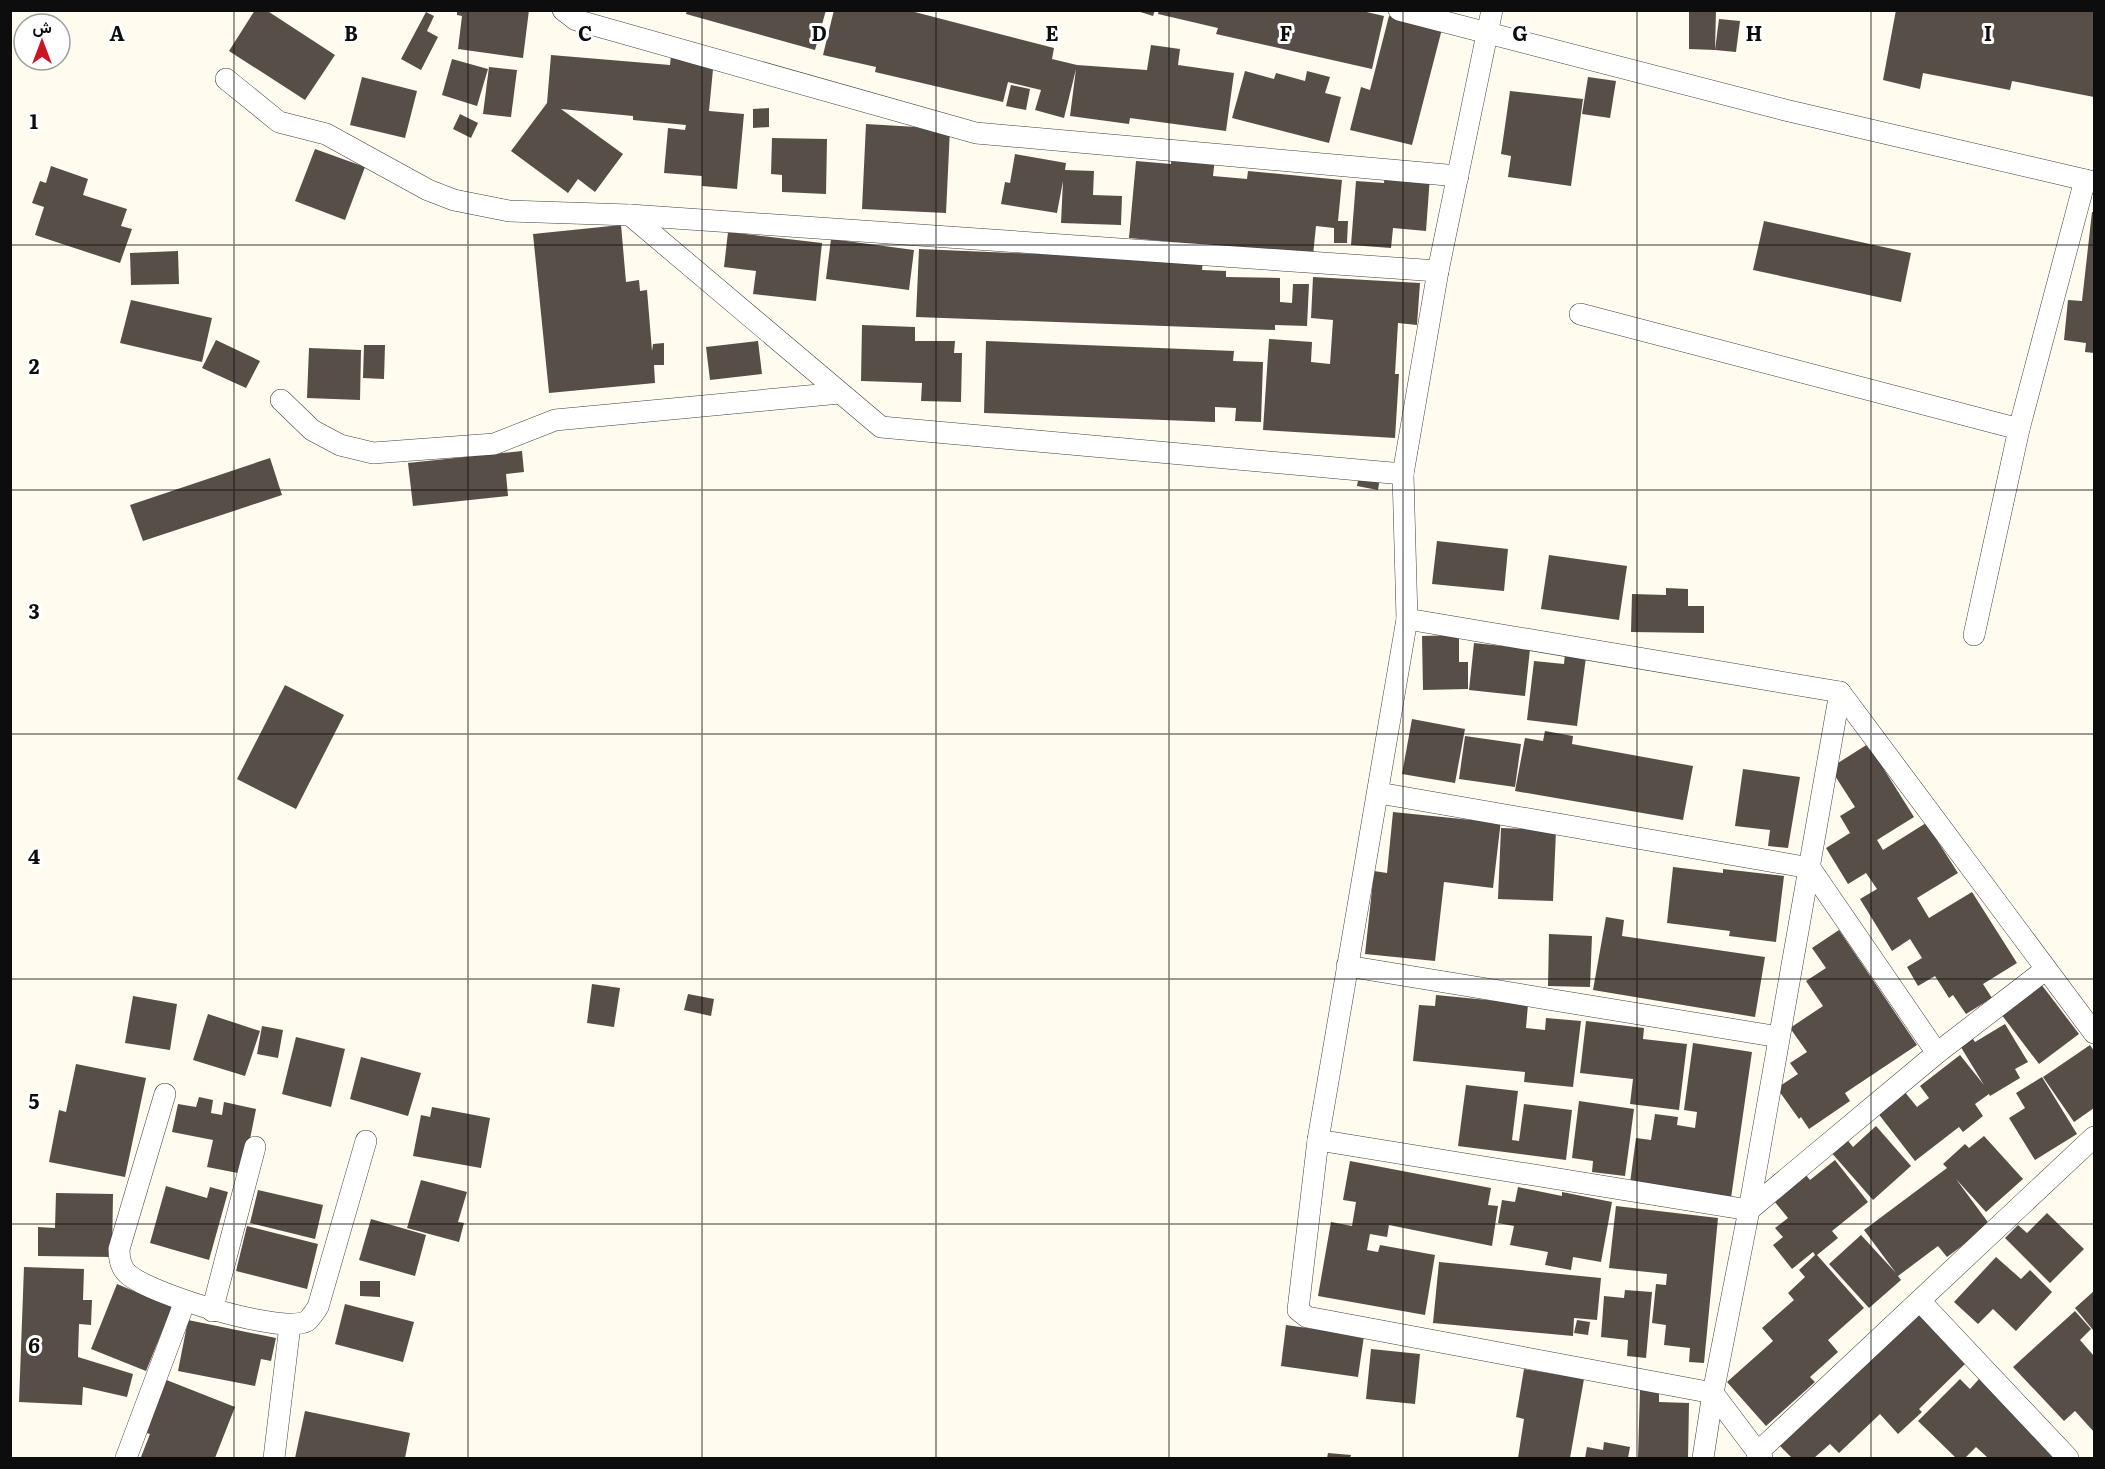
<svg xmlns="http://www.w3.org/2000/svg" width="2105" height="1469" viewBox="0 0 2105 1469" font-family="Literata,Vazirmatn,serif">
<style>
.building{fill:#574e48}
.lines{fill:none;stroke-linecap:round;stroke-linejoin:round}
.street-casing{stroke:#404040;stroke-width:22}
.street{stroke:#fff;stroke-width:21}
.grid{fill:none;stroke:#0d0d0d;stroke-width:1.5;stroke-opacity:0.55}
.grid-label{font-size:20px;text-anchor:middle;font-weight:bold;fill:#0d0d0d;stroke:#fff;stroke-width:6;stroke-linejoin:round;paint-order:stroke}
</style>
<rect width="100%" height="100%" fill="#fffbee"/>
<g class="building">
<polygon points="255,10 266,10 335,55 305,100 229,51"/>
<polygon points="457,10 529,10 523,58 458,49 462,16 457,15"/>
<polygon points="687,10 826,10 815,50 686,14"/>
<polygon points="834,10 907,10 1054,48 1052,59 1077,65 1147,70 1151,45 1180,49 1178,65 1234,73 1226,131 1130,118 1129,124 1070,116 1076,69 1064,118 1035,110 1041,90 1008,82 1003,102 875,72 876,67 823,55"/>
<polygon points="1134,10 1155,10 1153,16"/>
<polygon points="1159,10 1358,10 1384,16 1372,69 1216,34 1218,28 1158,14"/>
<polygon points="1689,10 1716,10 1715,50 1689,49"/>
<polygon points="1896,10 2094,10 2094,97 2012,81 2010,90 1923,73 1920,89 1883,80"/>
<polygon points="426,12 434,16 427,31 438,37 421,70 401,59"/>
<polygon points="1389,16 1442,29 1412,145 1350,130 1361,87 1370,90"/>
<polygon points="1719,19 1740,21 1736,52 1715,50"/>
<polygon points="551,55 670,65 671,55 714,59 709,111 744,114 737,189 702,186 702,176 664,173 668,128 685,130 686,125 633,120 633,116 561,109 623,154 595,192 578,179 568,193 511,151 547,103"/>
<polygon points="452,59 488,69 477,106 442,95"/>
<polygon points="489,67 517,70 511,117 483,114"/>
<polygon points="1245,71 1274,79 1276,73 1305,81 1307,71 1330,77 1325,93 1341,97 1329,143 1232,118"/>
<polygon points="362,77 417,91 405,138 350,125"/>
<polygon points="1588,77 1616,81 1610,118 1582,114"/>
<polygon points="1011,85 1030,89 1026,110 1006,106"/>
<polygon points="1510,91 1583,99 1571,186 1508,177 1511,156 1501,154"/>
<polygon points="769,108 769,127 753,128 753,109"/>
<polygon points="460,114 478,123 471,138 453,129"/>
<polygon points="866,124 950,129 946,213 862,209"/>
<polygon points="772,138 827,139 826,194 782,192 782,175 771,174"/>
<polygon points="315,149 365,167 345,220 295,201"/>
<polygon points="1015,154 1066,163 1065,170 1094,171 1093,195 1122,196 1121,225 1061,223 1063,181 1057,213 1001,204 1005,182 1010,183"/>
<polygon points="1172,154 1215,158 1213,176 1247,179 1248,171 1342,180 1338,221 1348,221 1347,243 1334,243 1334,228 1316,226 1313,255 1129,238 1136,161 1171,164"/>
<polygon points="51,166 88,179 83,195 127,209 121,226 132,229 120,263 35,235 44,207 32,203 40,181 46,183"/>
<polygon points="1385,173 1430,176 1426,231 1393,228 1391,248 1351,245 1356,181 1384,183"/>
<polygon points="2092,212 2094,212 2094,353 2085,352 2086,343 2064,340 2068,300 2082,301"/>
<polygon points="1764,221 1911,253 1901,302 1753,270"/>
<polygon points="621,225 626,282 639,280 640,291 647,290 652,351 653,344 664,343 664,365 654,365 655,383 549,393 533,234"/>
<polygon points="728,232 822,243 816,301 753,294 756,271 724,267"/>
<polygon points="831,239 914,250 909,290 826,279"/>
<polygon points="919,249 1203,261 1202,270 1226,271 1226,277 1280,278 1280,302 1292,303 1293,284 1309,284 1307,326 1275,325 1275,330 916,317"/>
<polygon points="178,251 179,284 131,285 130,253"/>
<polygon points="1313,277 1420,283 1417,325 1398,323 1395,374 1399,374 1395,438 1263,430 1269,339 1312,342 1311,362 1330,364 1333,320 1311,318"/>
<polygon points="131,300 212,318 202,362 120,343"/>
<polygon points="862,325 915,327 915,341 955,341 954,353 962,353 961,402 921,401 922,383 861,381"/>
<polygon points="216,340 260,361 246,388 202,368"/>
<polygon points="758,341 762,374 710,380 706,347"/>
<polygon points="986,341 1234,351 1233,361 1263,362 1261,422 1235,421 1236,408 1215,407 1215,422 984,413"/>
<polygon points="364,345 385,345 384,379 363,378"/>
<polygon points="309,348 361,350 360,400 307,398"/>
<polygon points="522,451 524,472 506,474 508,496 413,506 408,463"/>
<polygon points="270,458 282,495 143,541 130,505"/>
<polygon points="1359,474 1380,478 1378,490 1357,486"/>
<polygon points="1437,541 1508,549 1504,591 1432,584"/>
<polygon points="1549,555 1627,566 1619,620 1541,609"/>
<polygon points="1666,588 1688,589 1688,606 1704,606 1704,633 1631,632 1632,594 1666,595"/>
<polygon points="1459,635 1459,662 1468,662 1468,689 1423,690 1422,636"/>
<polygon points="1474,643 1530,649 1525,696 1469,690"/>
<polygon points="1565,654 1586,657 1577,726 1527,720 1534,661 1564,664"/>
<polygon points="285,685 344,715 296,809 237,779"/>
<polygon points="1412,719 1465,729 1455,783 1402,774"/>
<polygon points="1545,731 1573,736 1572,744 1693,766 1683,820 1515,791 1525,738 1543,741"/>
<polygon points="1465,736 1521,744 1515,787 1459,779"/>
<polygon points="1868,744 1914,817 1877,840 1883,850 1926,823 1958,873 1917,898 1929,918 1972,892 2017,963 1983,984 1992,998 1966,1014 1953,995 1949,998 1935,976 1918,986 1907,967 1922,958 1910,939 1892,951 1860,899 1877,889 1866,873 1848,884 1826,848 1850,833 1840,816 1855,807 1830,768"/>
<polygon points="1743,769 1800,777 1788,848 1768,846 1770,830 1735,826"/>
<polygon points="1393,812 1481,821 1501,820 1493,888 1444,882 1435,961 1365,954 1374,871 1387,873"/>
<polygon points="1501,828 1556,830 1553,901 1498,899"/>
<polygon points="1673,867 1723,873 1723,869 1784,876 1776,942 1729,936 1730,931 1667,923"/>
<polygon points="1606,917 1624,920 1622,936 1765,957 1755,1017 1593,990"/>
<polygon points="1839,930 1917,1045 1845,1093 1850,1101 1809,1129 1801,1117 1799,1119 1777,1088 1798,1074 1790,1063 1807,1052 1790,1028 1823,1006 1806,981 1826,968 1812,948"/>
<polygon points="1549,934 1592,936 1590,987 1548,986"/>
<polygon points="592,984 620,988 614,1027 587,1023"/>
<polygon points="2041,984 2079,1034 2039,1064 2001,1014"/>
<polygon points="688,994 714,999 711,1016 684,1010"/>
<polygon points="1436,995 1528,1004 1526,1028 1545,1030 1546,1018 1581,1021 1573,1087 1524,1082 1525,1072 1413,1061 1419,1005 1435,1006"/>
<polygon points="133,996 177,1004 170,1050 125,1043"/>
<polygon points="208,1014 260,1031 245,1076 193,1060"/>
<polygon points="1586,1021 1644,1028 1643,1039 1687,1044 1679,1110 1630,1104 1633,1079 1580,1073"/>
<polygon points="2005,1024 2028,1062 2015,1069 2020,1078 1990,1096 1989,1094 1975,1104 1983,1116 1963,1132 1959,1127 1915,1161 1877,1112 1904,1091 1917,1107 1929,1098 1920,1086 1960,1055 1984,1085 1959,1044 1971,1036 1975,1042"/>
<polygon points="262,1026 283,1030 278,1058 257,1054"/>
<polygon points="296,1037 345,1049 331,1107 282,1094"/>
<polygon points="1693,1043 1752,1052 1731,1198 1630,1183 1636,1138 1651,1140 1655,1114 1678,1117 1677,1125 1695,1128 1697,1112 1684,1110"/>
<polygon points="2090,1045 2094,1051 2094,1108 2074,1122 2043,1077"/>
<polygon points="361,1057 421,1073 408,1116 350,1099"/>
<polygon points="76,1064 146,1078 125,1177 49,1162 59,1110 66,1112"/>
<polygon points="2042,1077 2077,1134 2035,1160 2009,1118 2025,1108 2016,1093"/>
<polygon points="1466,1085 1518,1091 1512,1140 1519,1141 1524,1104 1572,1110 1566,1160 1458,1146"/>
<polygon points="199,1097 213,1100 211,1113 222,1115 224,1102 256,1109 243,1174 207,1167 213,1140 172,1132 178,1104 196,1107"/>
<polygon points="1579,1101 1634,1109 1625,1176 1592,1172 1593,1161 1572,1158"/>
<polygon points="432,1107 490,1118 481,1168 413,1156 421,1115 430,1117"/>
<polygon points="1876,1126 1911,1166 1873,1200 1830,1151 1845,1137 1853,1147"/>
<polygon points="1984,1136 2023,1179 1986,1212 1956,1179 1990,1225 1947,1257 1938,1246 1898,1276 1901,1280 1869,1308 1829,1264 1861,1235 1896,1273 1864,1230 1947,1168 1943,1164 1965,1144 1969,1148"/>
<polygon points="1835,1160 1868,1202 1832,1231 1838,1238 1817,1255 1864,1308 1828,1340 1838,1352 1810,1377 1815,1382 1766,1426 1727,1382 1773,1341 1762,1328 1794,1300 1788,1293 1805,1277 1799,1270 1815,1255 1813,1252 1792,1269 1773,1245 1783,1237 1775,1228 1788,1218 1774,1201 1806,1175 1810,1180"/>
<polygon points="1350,1161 1491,1188 1488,1205 1498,1206 1492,1246 1389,1225 1387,1237 1370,1234 1367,1250 1378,1252 1380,1245 1435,1255 1425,1315 1318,1296 1331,1222 1352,1226 1356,1202 1343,1200"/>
<polygon points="421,1180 467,1192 458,1222 464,1223 459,1242 407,1228"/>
<polygon points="166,1186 207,1198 210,1187 228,1192 209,1260 150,1243"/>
<polygon points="1518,1187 1562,1196 1562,1192 1612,1202 1601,1262 1573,1257 1571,1270 1545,1265 1548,1252 1510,1245 1514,1226 1498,1223 1502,1200 1515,1202"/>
<polygon points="258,1190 323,1205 315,1239 250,1223"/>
<polygon points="56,1193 113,1194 112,1257 38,1256 38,1227 55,1228"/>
<polygon points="1616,1206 1718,1218 1704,1363 1689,1362 1690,1348 1664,1345 1666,1325 1652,1323 1656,1284 1666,1285 1667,1274 1609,1268"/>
<polygon points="2047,1213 2084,1249 2050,1283 2005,1238 2018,1225 2027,1233"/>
<polygon points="371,1219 426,1235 415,1276 359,1260"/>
<polygon points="247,1226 318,1244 307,1289 236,1271"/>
<polygon points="1996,1257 2021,1279 2030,1270 2052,1292 2016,1331 1993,1309 1978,1324 1954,1302"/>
<polygon points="1439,1262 1601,1278 1597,1320 1574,1318 1573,1336 1433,1323"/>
<polygon points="24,1267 84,1269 83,1300 92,1300 91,1325 79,1324 78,1357 133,1374 127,1397 83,1387 82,1405 19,1402"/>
<polygon points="360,1281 380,1281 380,1297 360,1296"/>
<polygon points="117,1284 172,1307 146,1371 91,1349"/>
<polygon points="1625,1290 1652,1292 1646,1358 1627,1356 1628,1340 1601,1337 1604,1296 1624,1298"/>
<polygon points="2094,1291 2094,1329 2093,1330 2075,1308"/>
<polygon points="345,1304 414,1322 403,1362 335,1344"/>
<polygon points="2075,1311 2091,1329 2080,1340 2094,1356 2094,1432 2075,1411 2064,1421 2013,1367"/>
<polygon points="1920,1314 1966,1363 1919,1409 1922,1412 1898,1434 1880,1414 1839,1453 1830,1444 1814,1458 1792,1458 1780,1446"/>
<polygon points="188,1320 276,1338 271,1361 261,1359 255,1386 178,1371"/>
<polygon points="1577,1320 1590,1322 1588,1335 1574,1333"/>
<polygon points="1286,1325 1364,1336 1358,1377 1281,1366"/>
<polygon points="1371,1349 1420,1354 1415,1404 1366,1399"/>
<polygon points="1524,1369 1584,1379 1570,1458 1518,1458 1524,1419 1516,1417"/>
<polygon points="164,1379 235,1407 215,1458 141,1457 150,1434 143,1432"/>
<polygon points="1960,1379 1970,1389 1979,1379 2057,1458 1988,1458 1976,1447 1965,1458 1956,1458 1918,1421"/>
<polygon points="1640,1390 1659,1390 1659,1402 1689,1403 1688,1458 1638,1458"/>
<polygon points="305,1411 410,1433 405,1458 295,1458"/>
<polygon points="1604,1442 1630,1447 1628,1458 1585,1458 1587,1447 1603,1450"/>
<polygon points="1328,1453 1351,1455 1350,1458 1327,1458"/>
</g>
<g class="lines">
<defs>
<g id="street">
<polyline points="563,10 576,20 976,133 1458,176"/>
<polyline points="1399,10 1785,110 2094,182"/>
<polyline points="1492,10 1438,271 1403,474 1407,619 1318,1140 1298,1310 1307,1317 1713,1393 1762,1458"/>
<polyline points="226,79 279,122 326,134 428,190 454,200 509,211 630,215 1438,271"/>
<polyline points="630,215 881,427 1403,474"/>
<polyline points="1580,314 2019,429"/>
<polyline points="281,400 312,430 340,445 373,453 494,444 555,420 840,393"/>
<polyline points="1407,619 1840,692 2094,1033"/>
<polyline points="1974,635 2019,429 2085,180"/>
<polyline points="1379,793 1810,868 1937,1053"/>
<polyline points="1347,966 1779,1037"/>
<path d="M165,1094l-46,155c0,9 2,20 10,26 22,19 153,60 178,46 4,-3 8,-10 11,-14l48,-166"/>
<polyline points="1318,1140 1749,1210 1937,1053 2045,970"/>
<polyline points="1920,1301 2068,1458"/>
<polyline points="212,1311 255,1147"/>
<polyline points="1757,1453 2094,1137"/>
<polyline points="126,1458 185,1301"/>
<polyline points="274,1458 290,1325"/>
<polyline points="1703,1458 1713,1393 1749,1210 1840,692"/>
</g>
</defs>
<use href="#street" class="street-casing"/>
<use href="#street" class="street"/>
</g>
<path class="grid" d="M234,10v1448M468,10v1448M702,10v1448M936,10v1448M1169,10v1448M1403,10v1448M1637,10v1448M1871,10v1448M10,245h2084M10,490h2084M10,734h2084M10,979h2084M10,1224h2084"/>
<g class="grid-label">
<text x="117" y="41">A</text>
<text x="351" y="41">B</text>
<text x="585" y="41">C</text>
<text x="819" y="41">D</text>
<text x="1052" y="41">E</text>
<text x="1286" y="41">F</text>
<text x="1520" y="41">G</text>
<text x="1754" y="41">H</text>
<text x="1988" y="41">I</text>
<text x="34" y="129">1</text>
<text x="34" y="374">2</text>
<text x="34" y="619">3</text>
<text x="34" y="864">4</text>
<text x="34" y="1109">5</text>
<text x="34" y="1353">6</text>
</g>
<rect width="2105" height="1469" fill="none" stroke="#0d0d0d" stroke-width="24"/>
<g transform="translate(42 42)"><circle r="28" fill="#ffffff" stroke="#9e9e9e" stroke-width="1.5"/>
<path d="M0-4.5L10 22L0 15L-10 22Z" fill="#cc1625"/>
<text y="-9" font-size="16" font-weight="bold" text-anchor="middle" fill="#0d0d0d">ش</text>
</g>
</svg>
